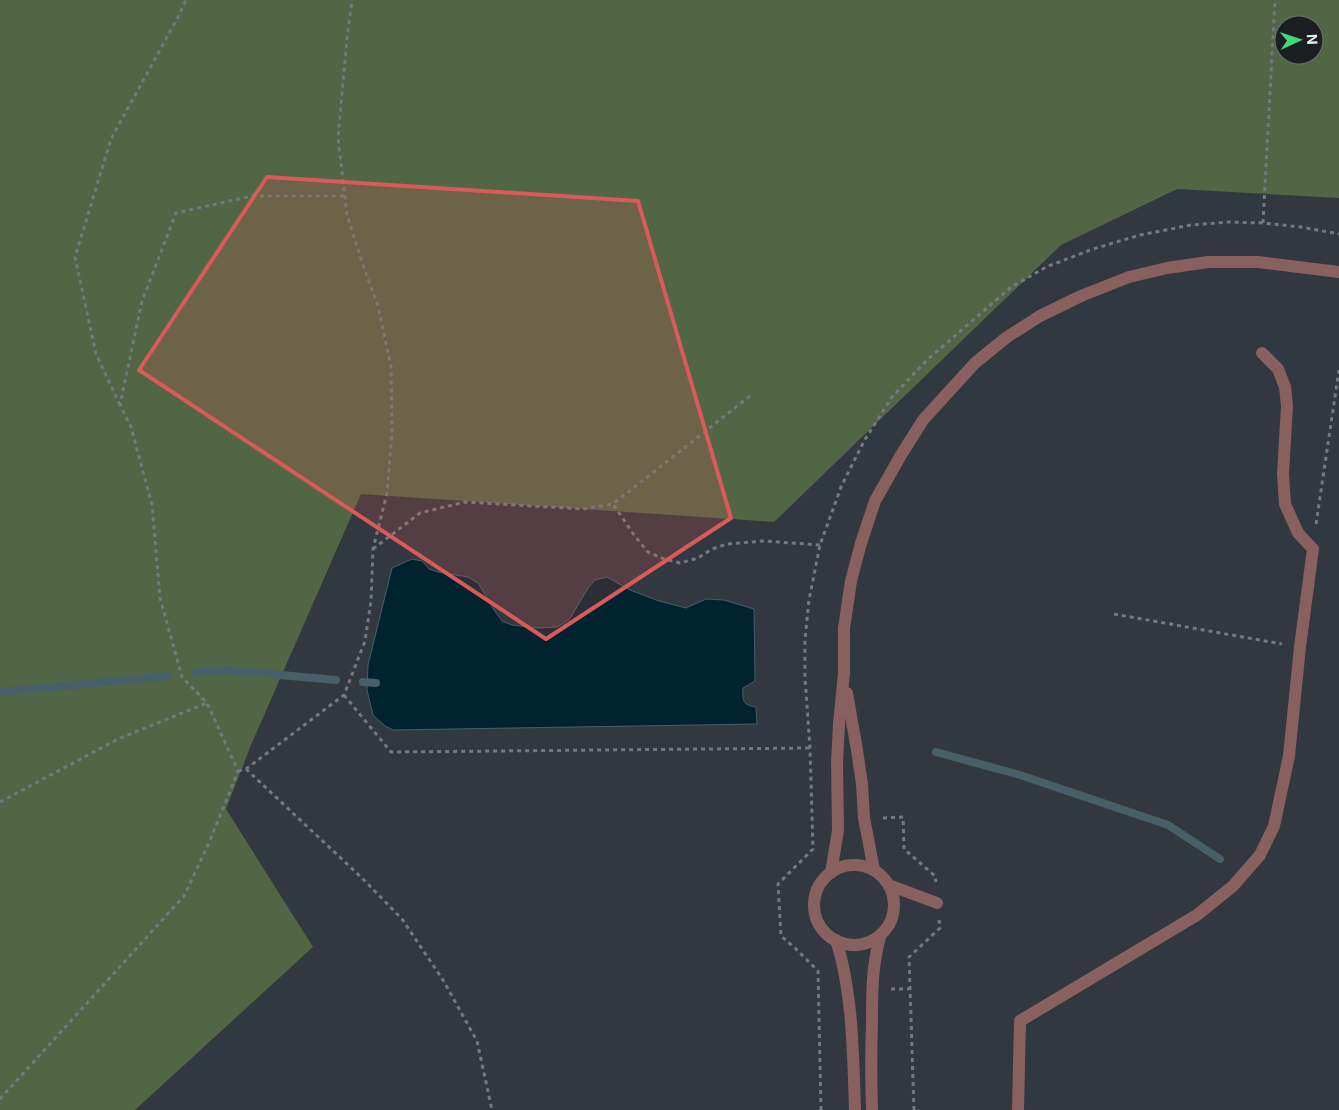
<svg xmlns="http://www.w3.org/2000/svg" width="1339" height="1110" viewBox="0 0 1339 1110" font-family="Inter,sans-serif">
<style>
.forest{fill:#506645;fill-rule:evenodd}
.water{fill:#00232f;stroke:#465f69}
.lines{fill:none;stroke-linecap:round;stroke-linejoin:round}
.stream{stroke:#465f69;stroke-width:8}
.path{stroke:#74797f;stroke-width:3;stroke-dasharray:4 4;stroke-linecap:butt}
.minor{stroke:#896060;stroke-width:12}
.marked{fill:#da595a;fill-opacity:0.2;stroke:#da595a;stroke-width:4;stroke-linejoin:round}
</style>
<rect width="100%" height="100%" fill="#32383f"/>
<path class="forest" d="M0,0h1339v198l-162,-9 -116,56 -287,277 -413,-28 -110,251 -25,64 87,138 -178,163h-135zM1284,25h30v30h-30z"/>
<path class="water" d="M412,559l10,2 7,8 9,3 30,5 10,6 16,27 8,11 10,4 26,3 19,-1 12,-7 19,-32 7,-8 12,-3 23,13 29,11 27,7 20,-9 18,1 30,9 1,72 -12,7c-1,13 0,17 13,19l1,17 -364,6 -8,-4 -12,-11 -6,-25 1,-25 24,-97z"/>
<g class="lines">
<g class="stream">
<polyline points="195,673 225,670 336,680"/>
<polyline points="363,682 376,683"/>
<polyline points="0,692 168,676"/>
<polyline points="936,752 1020,775 1168,825 1220,859"/>
</g>
<g class="path">
<polyline points="1263,223 1275,0"/>
<polyline points="750,396 613,504 634,535 648,552 664,559 680,563 698,558 712,549 727,544 764,541 820,545"/>
<polyline points="120,405 96,354 75,257 111,139 178,17 186,0"/>
<polyline points="1316,524 1339,370"/>
<polyline points="373,549 420,513 465,502 583,509 613,504"/>
<polyline points="1114,614 1282,644"/>
<polyline points="344,695 391,752 810,748"/>
<polyline points="246,769 362,878 402,919 443,980 477,1041 492,1110"/>
<polyline points="238,771 246,769 344,695 365,641 371,601 373,549 387,493 392,431 391,367 378,306 362,262 347,215 338,138 347,38 352,0"/>
<polyline points="0,802 118,739 207,703"/>
<polyline points="883,818 903,817 904,849 935,876 936,882"/>
<polyline points="891,989 909,989"/>
<polyline points="0,1099 184,896 209,843 238,771 207,703 182,677 160,598 152,505 131,427 120,405 142,301 176,213 252,196 345,196"/>
<polyline points="821,1110 818,971 795,948 781,936 778,884 813,849 810,748 805,678 805,639 809,600 820,545 841,487 864,441 892,397 927,360 1010,288 1046,267 1093,249 1140,235 1191,225 1229,222 1263,223 1301,227 1339,234"/>
<polyline points="914,1110 909,957 940,928 939,920"/>
</g>
<g class="minor">
<polyline points="847,693 857,750 862,784 864,818 874,870"/>
<circle cx="854" cy="905" r="40"/>
<polyline points="831,873 838,830 837,763 839,724 844,673 844,628 851,581 861,543 875,501 901,455 923,420 975,363 1007,337 1040,316 1081,296 1129,277 1167,268 1208,262 1258,262 1339,272"/>
<polyline points="889,885 937,903"/>
<path d="M836,940c17,52 17,115 19,170"/>
<path d="M872,1110c-1,-30 -1,-59 0,-89 0,-30 0,-58 9,-87"/>
<polyline points="1018,1110 1020,1021 1197,915 1233,886 1260,855 1274,826 1289,756 1300,647 1313,549 1298,533 1285,504 1283,474 1287,406 1285,387 1278,369 1262,353"/>
</g>
</g>
<path class="marked" d="M267,177l371,24 93,317 -185,121 -407,-269z"/>
<g transform="translate(1299 40) rotate(87)"><circle r="24" fill="#1c1f22" stroke="#6e7174"/>
<path d="M0-4L9 19L0 12L-9 19Z" fill="#43d77b"/>
<text y="-8" font-size="14" font-weight="bold" text-anchor="middle" fill="#e8ecf0">N</text>
</g>
</svg>
